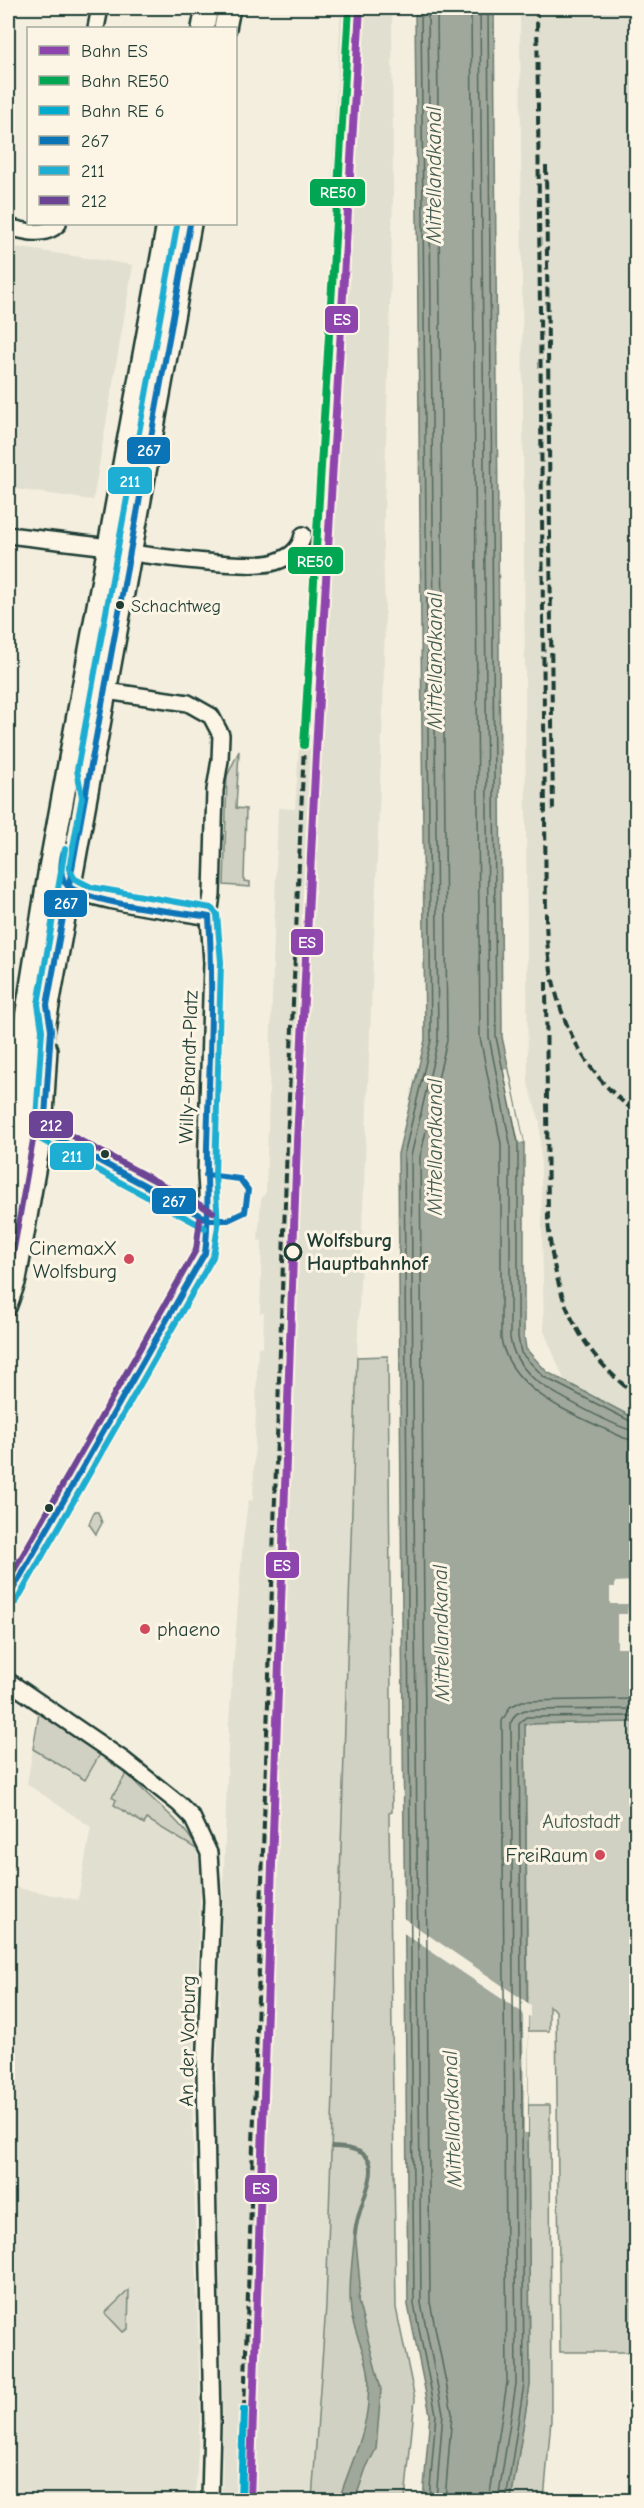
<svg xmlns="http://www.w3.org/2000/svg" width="644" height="2508" viewBox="0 0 644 2508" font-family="'Comic Neue',sans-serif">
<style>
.built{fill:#e1dfd0}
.green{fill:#d0d1c2;stroke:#78877b;stroke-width:1.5}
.water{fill:#a0a89b;stroke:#6c7d72;stroke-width:1.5}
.pier{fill:#f3eede}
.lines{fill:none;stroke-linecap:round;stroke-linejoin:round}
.shore{stroke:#53685d;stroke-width:1.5}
.stream{stroke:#6c7d72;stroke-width:4}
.minor-casing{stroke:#1f3d34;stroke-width:20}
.secondary-casing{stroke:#1f3d34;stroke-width:26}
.minor{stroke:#fcf5e5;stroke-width:15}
.secondary{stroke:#fcf5e5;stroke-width:21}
.rail{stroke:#1f3d34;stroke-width:4;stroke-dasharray:9 4.5;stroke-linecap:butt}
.bus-1-casing{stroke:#fcf5e5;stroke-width:10}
.bus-2-casing{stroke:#fcf5e5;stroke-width:10}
.bus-3-casing{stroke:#fcf5e5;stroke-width:10}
.bus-1{stroke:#0b74b7;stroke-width:6}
.bus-2{stroke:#1eadd3;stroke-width:6}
.bus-3{stroke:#6c4495;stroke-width:6}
.rail-1-casing{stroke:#fcf5e5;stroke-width:12}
.rail-2-casing{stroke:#fcf5e5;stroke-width:12}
.rail-3-casing{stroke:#fcf5e5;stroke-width:12}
.rail-1{stroke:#8e44ad;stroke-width:8}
.rail-2{stroke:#00a651;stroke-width:8}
.rail-3{stroke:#00a9ce;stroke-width:8}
.bus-dot{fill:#1f3d34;stroke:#fcf5e5;stroke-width:2}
.stop-dot{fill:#fcf5e5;stroke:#1f3d34;stroke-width:3}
.poi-dot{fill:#d1495b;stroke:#fcf5e5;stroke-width:2}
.labels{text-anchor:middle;stroke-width:6;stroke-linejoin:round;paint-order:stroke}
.bus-label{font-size:18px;fill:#1f3d34;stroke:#fcf5e5;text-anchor:start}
.street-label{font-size:20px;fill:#1f3d34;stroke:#fcf5e5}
.stop-label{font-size:20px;font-weight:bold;fill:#1f3d34;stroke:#fcf5e5;text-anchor:start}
.poi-label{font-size:20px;fill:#1f3d34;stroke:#fcf5e5;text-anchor:end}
.park-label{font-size:20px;fill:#425b50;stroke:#fcf5e5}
.water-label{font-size:21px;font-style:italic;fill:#465d53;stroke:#fcf5e5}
.line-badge{stroke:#fcf5e5;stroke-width:2}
.badge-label{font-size:16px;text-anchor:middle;font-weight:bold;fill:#fff}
</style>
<rect width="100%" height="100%" fill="#f3eede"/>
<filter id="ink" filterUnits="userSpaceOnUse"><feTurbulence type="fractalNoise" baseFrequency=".0167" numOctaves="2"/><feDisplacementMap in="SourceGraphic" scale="12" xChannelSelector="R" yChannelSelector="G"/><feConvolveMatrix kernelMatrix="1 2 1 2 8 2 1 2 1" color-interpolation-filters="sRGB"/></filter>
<g filter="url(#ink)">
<g class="built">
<polygon points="341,8 392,8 393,198 383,547 385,612 383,709 357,1357 326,2306 312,2500 222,2500 223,2422 216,2103 229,1721 243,1541 248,1501 253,1500 258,1347 263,1347 264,1313 260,1313 262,1241 258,1240 261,1200 266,1192 278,808 295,809 314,521"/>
<polygon points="520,8 636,8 636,1419 565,1382 544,1331 540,1122 528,1084"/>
<polygon points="8,246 133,265 93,500 8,488"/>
<polygon points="39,1713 127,1774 138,1787 175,1817 198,1850 201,1881 192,2094 200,2415 195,2500 8,2500 8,1886 78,1900 91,1827 27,1784"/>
</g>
<g class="green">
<polygon points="239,751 236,808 246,809 244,881 250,882 250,887 224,885 227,776"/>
<polygon points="388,1356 392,1812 389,1813 389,1820 396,2308 415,2399 405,2500 312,2500 326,2306 357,1357"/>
<polygon points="636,1448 636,2352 560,2352 556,2011 549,2006 549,2031 528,2031 525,1723"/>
<polygon points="94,1512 98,1512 102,1523 96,1534 89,1524"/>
<polygon points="39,1713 100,1754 85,1780 33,1749"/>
<path d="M127,1773c23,28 53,44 71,77l-51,-31 -3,5 -30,-19 2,-5 -4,-3z"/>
<polygon points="528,2105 550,2105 551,2420 544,2500 511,2500 530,2385"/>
<polygon points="129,2290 128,2329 123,2332 105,2313"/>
</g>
<g class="water">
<polygon points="415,8 494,8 502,1037 524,1142 524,1336 526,1349 547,1372 636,1419 636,1722 525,1724 530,2385 511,2500 423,2500 430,2414 408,2305 398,1154 425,1040"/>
<path d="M355,2230l5,55 -2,16 23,88 -5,60 -10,19 -11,32h-16c10,-33 26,-62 29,-97 0,-9 2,-22 0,-32 -3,-20 -14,-38 -17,-58 -3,-27 2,-56 4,-83z"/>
</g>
<g class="pier">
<polygon points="508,1069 524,1142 518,1143 502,1070"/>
<polygon points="635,1581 636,1722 633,1722 633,1648 617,1648 617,1614 627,1614 628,1604 610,1604 610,1587 615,1587 615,1582"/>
<polygon points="402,1917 531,2005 531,2017 528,2016 528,2133 524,2133 523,2013 402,1932"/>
</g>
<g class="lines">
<g class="shore">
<polyline points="421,8 431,1040 404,1155 414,2304 436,2414 429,2500"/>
<polyline points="428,8 438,1040 411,1156 421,2303 443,2413 436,2500"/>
<polyline points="437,8 447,1040 420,1157 430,2302 452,2413 445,2500"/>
<path d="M471,8l9,1029 21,107v195c10,55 78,77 123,99l12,3"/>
<path d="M480,8l9,1029 21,106v195c3,17 10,27 23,40 11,11 89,53 103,53"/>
<polyline points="488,8 496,1037 518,1142 518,1337 521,1353 544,1377 636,1424"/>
<polyline points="489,2500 507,2383 502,1721 510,1707 522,1701 636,1699"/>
<polyline points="498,2500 516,2384 511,1722 516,1714 525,1710 636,1709"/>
<polyline points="506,2500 524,2384 519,1724 526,1717 636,1716"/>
</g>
<path class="stream" d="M332,2147c70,1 25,48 23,87"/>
<defs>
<g id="minor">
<polyline points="96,28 100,8"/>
<path d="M8,227c18,4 36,11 50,-3"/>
<polyline points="8,535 109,547 125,586"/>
<path d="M131,553c29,4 120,17 144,9 15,-5 25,-12 28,-27"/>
<path d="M63,852c-2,12 -5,26 6,34 20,16 111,25 140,31"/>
<polyline points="44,1131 209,1220"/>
<polyline points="8,1308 18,1280 44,1131 49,1049"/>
<path d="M8,1598c62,-117 132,-230 197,-345l4,-27 -3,-51 6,-213 -3,-45 3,-23 3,-104 5,-30 1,-25 -10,-19 -23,-13 -82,-12 -25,6"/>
<polyline points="8,1681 125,1761 179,1804 192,1817 209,1853 212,1901 205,2071 212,2423 210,2500"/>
</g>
<g id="secondary">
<polyline points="203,28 207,8"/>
<polyline points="225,28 229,8"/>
<polyline points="8,1130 50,868 168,224"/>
<polyline points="8,1226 190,224"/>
</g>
</defs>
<use href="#minor" class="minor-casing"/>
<use href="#secondary" class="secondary-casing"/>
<use href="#minor" class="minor"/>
<use href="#secondary" class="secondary"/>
<g class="rail">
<path d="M537,8l9,909c1,76 26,149 90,195"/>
<polyline points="546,166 553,813"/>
<path d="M546,982l2,239c6,74 28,128 88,174"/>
<polyline points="244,2410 287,1144 304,745"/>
</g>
<defs>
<g id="bus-1">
<path d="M63,854c-2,10 -4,23 4,31 21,19 112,27 142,32"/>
<polyline points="44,1131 51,1030 47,1005 190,224"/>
<polyline points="44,1131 209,1220 228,1220 245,1212 248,1190 240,1179 206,1175"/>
<path d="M8,1598l197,-345c5,-35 1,-70 2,-106 2,-76 7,-153 2,-230"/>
</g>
<g id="bus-2">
<polyline points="65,849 38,1004 42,1030 35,1134 40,1139 205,1228"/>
<polyline points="16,1602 213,1257 218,1226 215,1175 221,962 217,914 211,908 91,887 75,879 69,869 82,797 77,770 177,226"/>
</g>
<g id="bus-3">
<polyline points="48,1123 213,1212"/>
<polyline points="8,1283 35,1129"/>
<polyline points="8,1581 196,1250 200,1219"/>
</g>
</defs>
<use href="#bus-1" class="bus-1-casing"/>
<use href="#bus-2" class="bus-2-casing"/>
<use href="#bus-3" class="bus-3-casing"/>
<use href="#bus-1" class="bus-1"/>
<use href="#bus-2" class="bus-2"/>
<use href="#bus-3" class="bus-3"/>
<defs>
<polyline id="rail-1" points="250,2500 297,1141 317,733 360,8"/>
<polyline id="rail-2" points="304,745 349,8"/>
<polyline id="rail-3" points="241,2500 244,2410"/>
</defs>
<use href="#rail-1" class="rail-1-casing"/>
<use href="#rail-2" class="rail-2-casing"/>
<use href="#rail-3" class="rail-3-casing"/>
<use href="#rail-1" class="rail-1"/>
<use href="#rail-2" class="rail-2"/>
<use href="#rail-3" class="rail-3"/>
</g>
</g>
<g class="bus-dot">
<circle cx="120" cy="605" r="5"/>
<circle cx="105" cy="1154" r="5"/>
<circle cx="49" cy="1508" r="5"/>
</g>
<circle class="stop-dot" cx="293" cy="1252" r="8"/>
<g class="poi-dot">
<circle cx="129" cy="1259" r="6"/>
<circle cx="145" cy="1629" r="6"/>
<circle cx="600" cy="1855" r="6"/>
</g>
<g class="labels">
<g class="bus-label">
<text x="131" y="612">Schachtweg</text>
</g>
<g class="street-label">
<text transform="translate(188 1067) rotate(-88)" y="7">Willy-Brandt-Platz</text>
<text transform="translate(187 2041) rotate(-89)" y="7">An der Vorburg</text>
</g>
<g class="stop-label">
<text x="307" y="1247">Wolfsburg<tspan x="307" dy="23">Hauptbahnhof</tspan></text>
</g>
<g class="poi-label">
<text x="117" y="1255">CinemaxX<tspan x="117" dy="23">Wolfsburg</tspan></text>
<text x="157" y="1636" text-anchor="start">phaeno</text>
<text x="588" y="1862">FreiRaum</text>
</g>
<g class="park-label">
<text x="581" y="1828">Autostadt</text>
</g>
<g class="water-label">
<text transform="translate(434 175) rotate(-90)" y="7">Mittellandkanal</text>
<text transform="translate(435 661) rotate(-90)" y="7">Mittellandkanal</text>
<text transform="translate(435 1147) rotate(-90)" y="7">Mittellandkanal</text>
<text transform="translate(441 1633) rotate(-91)" y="7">Mittellandkanal</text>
<text transform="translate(452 2119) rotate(-92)" y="7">Mittellandkanal</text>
</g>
</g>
<g class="line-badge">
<rect x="309" y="178" width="57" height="29" rx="6" fill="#00a651"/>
<rect x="324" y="305" width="35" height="29" rx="6" fill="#8e44ad"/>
<rect x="126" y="436" width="45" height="29" rx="6" fill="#0b74b7"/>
<rect x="107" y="466" width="46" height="29" rx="6" fill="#1eadd3"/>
<rect x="287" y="546" width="57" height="29" rx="6" fill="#00a651"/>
<rect x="43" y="889" width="45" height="29" rx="6" fill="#0b74b7"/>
<rect x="290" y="928" width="34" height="28" rx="6" fill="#8e44ad"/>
<rect x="28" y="1110" width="46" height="29" rx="6" fill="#6c4495"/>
<rect x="49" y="1142" width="46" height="29" rx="6" fill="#1eadd3"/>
<rect x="151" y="1187" width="46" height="28" rx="6" fill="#0b74b7"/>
<rect x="265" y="1551" width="35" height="28" rx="6" fill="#8e44ad"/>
<rect x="244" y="2174" width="34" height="29" rx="6" fill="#8e44ad"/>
</g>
<g class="badge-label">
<text x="338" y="198">RE50</text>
<text x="342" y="325">ES</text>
<text x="149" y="456">267</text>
<text x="130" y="487">211</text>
<text x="315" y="567">RE50</text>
<text x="66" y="909">267</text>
<text x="307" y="948">ES</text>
<text x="51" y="1131">212</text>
<text x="72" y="1162">211</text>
<text x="174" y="1207">267</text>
<text x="282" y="1571">ES</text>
<text x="261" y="2194">ES</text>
</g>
<rect width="644" height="2508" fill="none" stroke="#fcf5e5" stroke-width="30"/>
<rect x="15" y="15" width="614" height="2478" fill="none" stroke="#1f3d34" stroke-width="2" filter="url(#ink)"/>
<rect x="27" y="27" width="210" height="198" fill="#fcf5e5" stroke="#a4ab9e" stroke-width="1.5"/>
<rect x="39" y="46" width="30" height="9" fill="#8e44ad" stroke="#a4ab9e" stroke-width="1.5"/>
<text x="81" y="57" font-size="18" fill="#1f3d34">Bahn ES</text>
<rect x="39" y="76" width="30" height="9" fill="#00a651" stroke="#a4ab9e" stroke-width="1.5"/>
<text x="81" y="87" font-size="18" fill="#1f3d34">Bahn RE50</text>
<rect x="39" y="106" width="30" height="9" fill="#00a9ce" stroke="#a4ab9e" stroke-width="1.5"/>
<text x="81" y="117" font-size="18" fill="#1f3d34">Bahn RE 6</text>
<rect x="39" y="136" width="30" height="9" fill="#0b74b7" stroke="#a4ab9e" stroke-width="1.5"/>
<text x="81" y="147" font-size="18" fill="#1f3d34">267</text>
<rect x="39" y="166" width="30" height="9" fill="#1eadd3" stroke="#a4ab9e" stroke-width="1.5"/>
<text x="81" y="177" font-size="18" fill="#1f3d34">211</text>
<rect x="39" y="196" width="30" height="9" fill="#6c4495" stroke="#a4ab9e" stroke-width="1.5"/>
<text x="81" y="207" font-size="18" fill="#1f3d34">212</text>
</svg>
